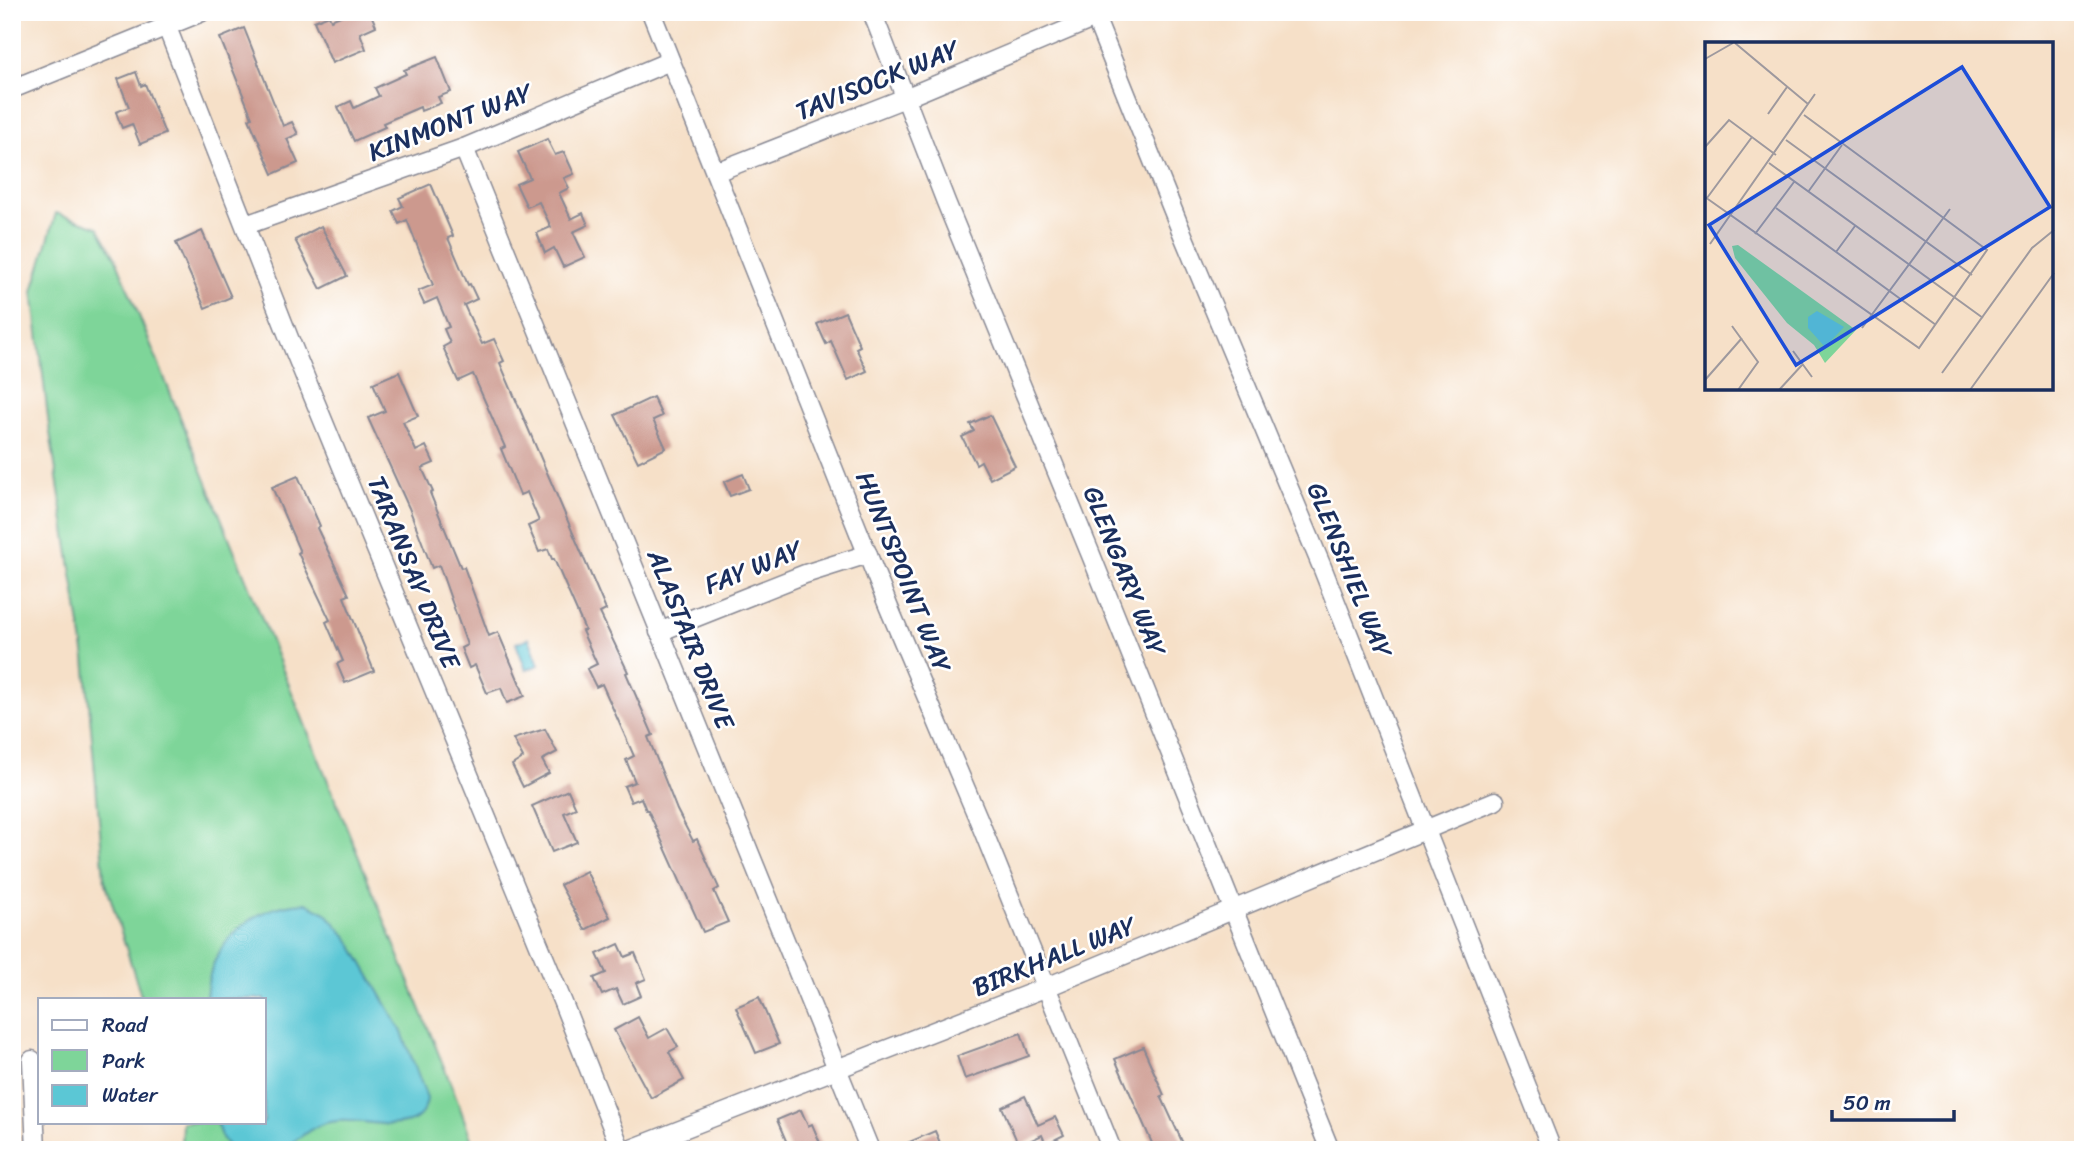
<svg xmlns="http://www.w3.org/2000/svg" width="2095" height="1162" viewBox="0 0 2095 1162" font-family="Sriracha,sans-serif">
<style>
.park{fill:#7ed599;stroke:#4c827c;stroke-width:2}
.water{fill:#5bc7d5;stroke:#3b7b9a;stroke-width:2}
.building{fill:#cc998e}
.lines{fill:none;stroke-linecap:round;stroke-linejoin:round}
.minor-casing{stroke:#888893;stroke-width:21}
.minor{stroke:#fff;stroke-width:18}
.labels{text-anchor:middle;stroke-width:5;stroke-linejoin:round;paint-order:stroke}
.street-label{font-size:26px;fill:#1b2f5e;stroke:#fff}
.inset-road{fill:none;stroke:#9e999e;stroke-width:2}
.view{fill:#1d4ed8;fill-opacity:0.15;stroke:#1d4ed8;stroke-width:3.5}
.inset-edge{fill:none;stroke:#1b2f5e;stroke-width:3.5}
</style>
<rect width="100%" height="100%" fill="#fff"/>
<filter id="ink" filterUnits="userSpaceOnUse"><feTurbulence type="fractalNoise" baseFrequency=".0143" numOctaves="2"/><feDisplacementMap in="SourceGraphic" scale="14" xChannelSelector="R" yChannelSelector="G"/><feConvolveMatrix kernelMatrix="1 2 1 2 8 2 1 2 1" color-interpolation-filters="sRGB"/></filter>
<filter id="wash" filterUnits="userSpaceOnUse"><feTurbulence type="fractalNoise" baseFrequency=".00686" numOctaves="4" result="noise"/><feDisplacementMap in="SourceGraphic" scale="28" xChannelSelector="R" yChannelSelector="G"/><feGaussianBlur stdDeviation="1.57" result="paint"/><feColorMatrix in="noise" values="0 0 0 0 0 0 0 0 0 0 0 0 0 0 0 0 0 1.4 0 .05"/><feComposite in="paint" operator="in"/></filter>
<g filter="url(#wash)">
<rect width="100%" height="100%" fill="#f6e0c8"/>
<polygon class="park" points="56,213 98,227 116,259 457,1099 475,1150 181,1150 182,1122 264,1122 264,999 142,999 104,877 85,658 49,426 33,291"/>
<g class="water">
<polygon points="529,638 539,665 526,670 516,643"/>
<path d="M306,903l20,10 22,25 53,92 26,68c-1,11 -7,21 -18,24 -23,7 -48,-3 -71,-1 -29,2 -37,20 -58,28 -10,4 -36,1 -49,1l-10,-14 -5,-14h48v-123h-58c3,-56 45,-94 100,-96z"/>
</g>
<g id="blocks">
<g class="building">
<polygon points="350,12 370,12 376,26 360,33 366,49 332,63 314,21 329,15 331,20"/>
<polygon points="244,28 283,126 292,122 298,134 287,139 298,163 273,174 249,119 252,117 220,38"/>
<polygon points="437,57 451,92 438,97 441,103 421,111 420,107 383,123 385,127 354,141 338,107 351,101 354,108 379,96 375,88 406,74 404,70"/>
<polygon points="136,72 141,86 145,84 165,134 140,144 132,124 122,128 116,112 129,107 118,79"/>
<polygon points="547,139 555,155 564,152 574,174 564,178 569,188 559,193 571,219 583,213 588,225 573,232 585,257 563,267 554,248 545,253 537,233 551,227 539,202 527,207 516,184 530,178 518,152"/>
<polygon points="431,184 453,236 448,238 468,285 470,284 477,299 464,305 482,344 494,339 504,361 500,363 606,610 600,613 628,672 626,673 653,735 648,737 677,810 693,841 697,839 719,888 714,891 728,922 703,932 648,810 646,810 641,798 631,802 624,786 635,782 626,760 634,756 602,684 596,687 587,669 597,664 582,631 585,630 554,559 552,559 548,549 539,552 528,526 539,521 527,492 520,495 501,449 505,447 473,374 458,381 443,347 450,343 444,329 449,327 437,298 424,304 418,291 433,285 407,220 399,224 393,211 403,206 399,198"/>
<polygon points="321,226 347,276 321,289 295,240"/>
<polygon points="202,231 231,297 205,308 176,243"/>
<polygon points="845,312 860,346 856,348 867,371 848,380 831,341 826,344 817,324"/>
<polygon points="399,372 418,416 403,422 416,451 426,446 434,463 422,468 433,492 430,493 461,568 464,567 489,636 498,632 525,696 507,703 501,688 487,693 475,665 469,668 461,648 467,645 439,565 432,568 409,508 368,418 385,411 373,383"/>
<polygon points="653,397 662,416 653,420 666,448 638,462 615,415"/>
<polygon points="990,415 1015,466 990,479 981,461 976,464 962,437 974,431 970,424"/>
<polygon points="743,474 749,489 730,496 724,482"/>
<polygon points="298,476 320,526 317,528 349,595 344,597 374,671 345,683 337,664 343,661 326,622 330,620 298,553 300,552 272,487"/>
<polygon points="545,729 557,752 542,760 549,773 523,787 512,765 523,758 513,739"/>
<polygon points="568,790 576,808 564,813 577,842 552,852 532,806"/>
<polygon points="586,871 610,917 585,930 560,885"/>
<polygon points="619,944 625,957 635,953 646,979 636,983 641,996 623,1004 616,989 602,995 594,978 606,973 597,954"/>
<polygon points="759,997 779,1044 756,1053 736,1007"/>
<polygon points="638,1017 649,1038 667,1028 678,1047 669,1052 684,1080 651,1098 614,1030"/>
<polygon points="1021,1033 1029,1056 965,1079 957,1056"/>
<polygon points="1143,1047 1164,1095 1161,1096 1186,1150 1155,1150 1115,1059"/>
<polygon points="1025,1096 1038,1125 1055,1117 1064,1135 1046,1144 1042,1135 1019,1146 1002,1107"/>
<polygon points="801,1110 808,1126 812,1124 821,1145 816,1147 818,1150 790,1150 777,1120"/>
<polygon points="935,1131 943,1150 891,1150"/>
</g>
</g>
</g>
<g filter="url(#ink)">
<use href="#blocks" fill-opacity="0" stroke="#888893" stroke-width="2"/>
<g class="lines">
<defs>
<g id="minor">
<polyline points="161,12 289,338 563,1003 621,1150"/>
<polyline points="651,12 889,608 978,818 1112,1150"/>
<polyline points="872,12 946,202 1091,555 1330,1150"/>
<polyline points="1093,12 1180,228 1322,567 1552,1150"/>
<polyline points="12,89 202,12"/>
<polyline points="464,148 870,1150"/>
<polyline points="716,172 905,98 1095,18"/>
<polyline points="246,225 464,148 670,61"/>
<polyline points="659,632 805,574 868,554"/>
<polyline points="32,1060 36,1150"/>
<polyline points="629,1150 1047,987 1495,801"/>
</g>
</defs>
<use href="#minor" class="minor-casing"/>
<use href="#minor" class="minor"/>
</g>
</g>
<g class="labels">
<g class="street-label">
<text transform="translate(877 80) rotate(-22)" y="9">TAVISOCK WAY</text>
<text transform="translate(450 122) rotate(-21)" y="9">KINMONT WAY</text>
<text transform="translate(753 567) rotate(-22)" y="9">FAY WAY</text>
<text transform="translate(1350 570) rotate(68)" y="9">GLENSHIEL WAY</text>
<text transform="translate(1125 571) rotate(68)" y="9">GLENGARY WAY</text>
<text transform="translate(414 572) rotate(68)" y="9">TARANSAY DRIVE</text>
<text transform="translate(904 572) rotate(68)" y="9">HUNTSPOINT WAY</text>
<text transform="translate(691 639) rotate(68)" y="9">ALASTAIR DRIVE</text>
<text transform="translate(1054 956) rotate(-22)" y="9">BIRKHALL WAY</text>
</g>
</g>
<g transform="translate(1705 42)">
<rect width="348" height="348" fill="#f6e0c8"/>
<path d="M33,203l118,85 -31,33 -11,-18 -27,-22 -52,-65 -3,-12z" fill="#7ed599"/>
<path d="M112,269l27,16 -19,20 -17,-19v-11z" fill="#5bc7d5"/>
<path class="inset-road" d="M30,1l73,61M0,17l28,-16M63,72l19,-27M81,98l186,135M0,105l24,-27 47,35M64,121l214,155M103,150l34,-47M0,155l214,151 68,-98 -183,-135M2,156l45,-61M71,166l160,117M50,192l39,-52M5,202l105,-150M131,210l19,-26M27,284l26,36 -20,28M157,286l88,-119M88,309l19,26M237,331l90,-125 22,-18M0,338l37,-42M74,348l23,-25M265,348l84,-117"/>
<path class="view" d="M257,25l88,140 -254,158 -87,-140z"/>
<rect width="348" height="348" class="inset-edge"/>
</g>
<rect width="2095" height="1162" fill="none" stroke="#fff" stroke-width="42"/>
<rect x="38" y="998" width="228" height="126" fill="#ffffff" stroke="#a4acbf" stroke-width="2"/>
<rect x="52" y="1020" width="35" height="10" fill="#ffffff" stroke="#a4acbf" stroke-width="2"/>
<text x="102" y="1032" font-size="21" fill="#1b2f5e">Road</text>
<rect x="52" y="1050" width="35" height="21" fill="#7ed599" stroke="#a4acbf" stroke-width="2"/>
<text x="102" y="1068" font-size="21" fill="#1b2f5e">Park</text>
<rect x="52" y="1085" width="35" height="21" fill="#5bc7d5" stroke="#a4acbf" stroke-width="2"/>
<text x="102" y="1102" font-size="21" fill="#1b2f5e">Water</text>
<path d="M1832 1110v10h122v-10" fill="none" stroke="#1b2f5e" stroke-width="3.5"/>
<text x="1843" y="1110" font-size="21" fill="#1b2f5e" stroke="#ffffff" stroke-width="5" paint-order="stroke">50 m</text>
</svg>
